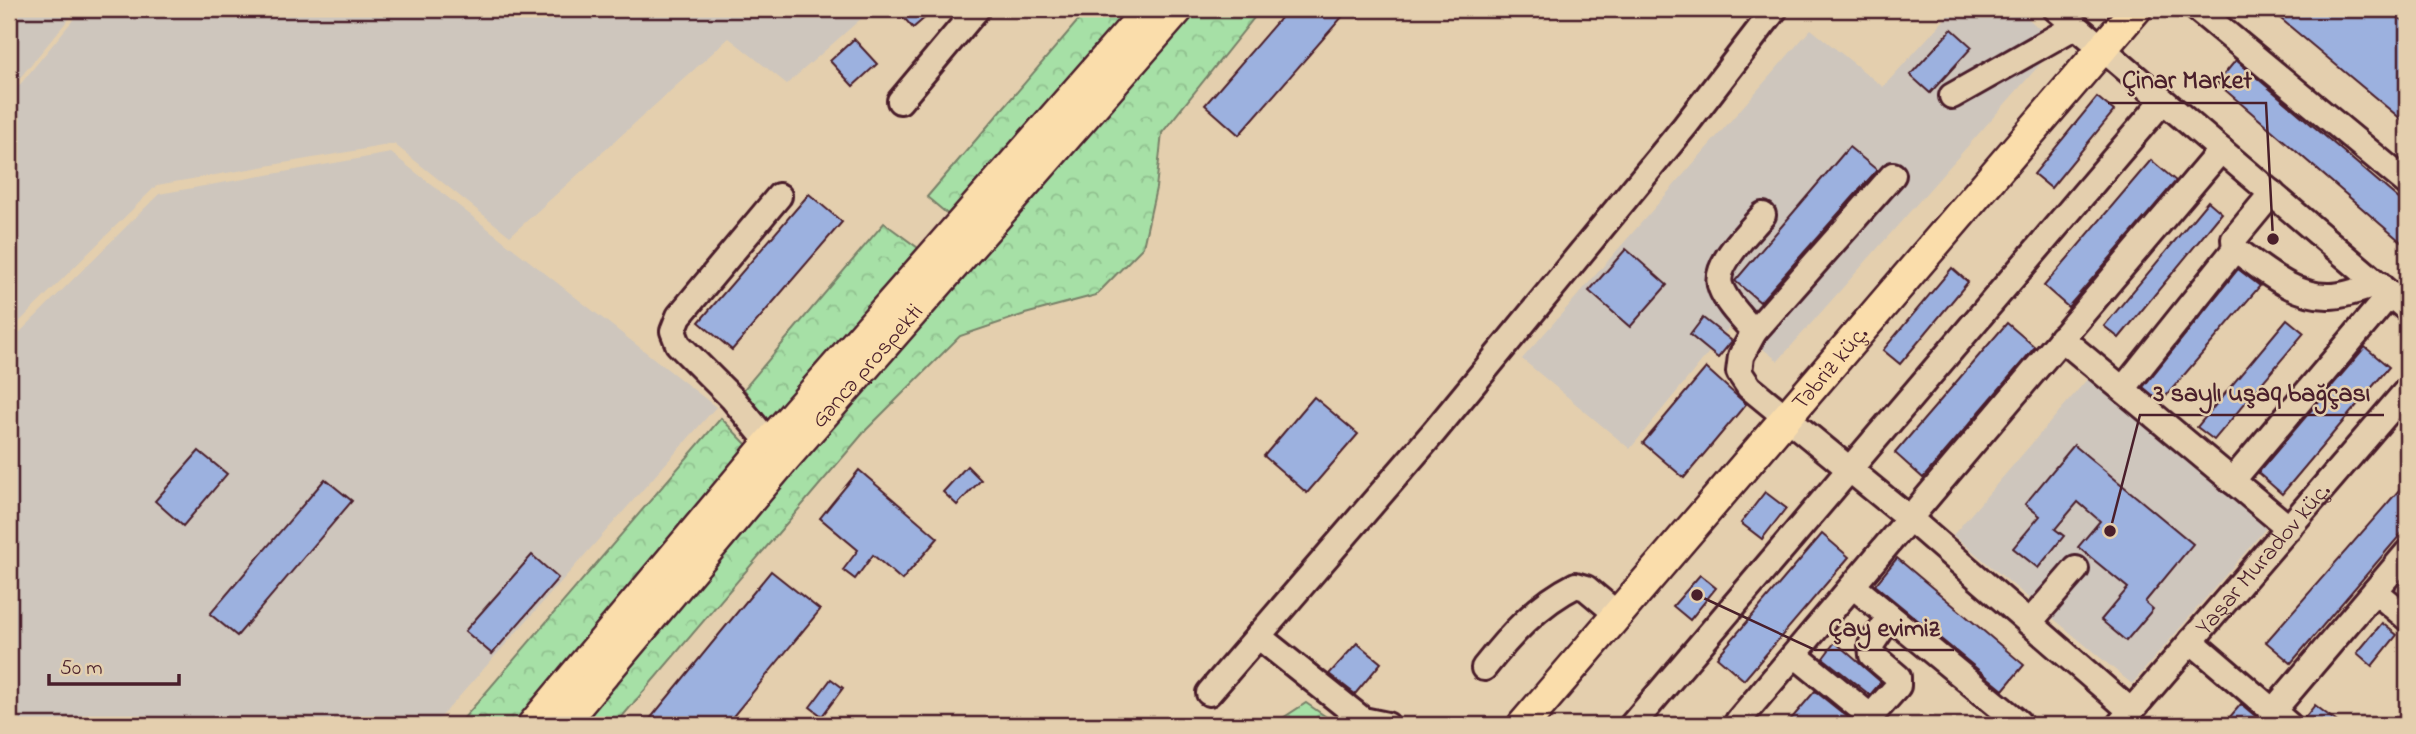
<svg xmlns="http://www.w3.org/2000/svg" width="2416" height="734" viewBox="0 0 2416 734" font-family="'Indie Flower',sans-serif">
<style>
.built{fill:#cec6bd}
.forest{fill:url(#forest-crowns);stroke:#788068;stroke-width:2}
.building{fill:#9cb1df;stroke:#4a1f2b;stroke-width:2}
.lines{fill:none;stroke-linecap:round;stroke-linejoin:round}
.minor-casing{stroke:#4a1f2b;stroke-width:30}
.major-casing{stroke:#4a1f2b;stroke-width:35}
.minor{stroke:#e4cfae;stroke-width:24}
.major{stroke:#faddab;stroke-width:30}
.labels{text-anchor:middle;stroke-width:5;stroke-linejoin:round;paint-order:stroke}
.street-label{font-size:24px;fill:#4a1f2b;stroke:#e4cfae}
.leader{fill:none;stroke:#4a1f2b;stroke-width:2.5}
.callout-dot{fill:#4a1f2b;stroke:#e4cfae;stroke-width:2.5}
.callout-label{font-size:26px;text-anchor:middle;font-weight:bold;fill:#4a1f2b;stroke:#e4cfae;stroke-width:5;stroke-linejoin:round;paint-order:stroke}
</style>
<defs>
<pattern id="forest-crowns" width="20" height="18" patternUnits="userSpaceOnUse" patternTransform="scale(1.75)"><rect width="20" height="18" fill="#a6e0a6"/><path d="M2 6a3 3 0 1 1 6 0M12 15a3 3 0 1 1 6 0" fill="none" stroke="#90c08f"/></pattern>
</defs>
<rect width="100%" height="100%" fill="#e4cfae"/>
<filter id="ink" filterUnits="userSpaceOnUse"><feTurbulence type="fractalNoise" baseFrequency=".0143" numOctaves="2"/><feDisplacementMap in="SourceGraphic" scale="14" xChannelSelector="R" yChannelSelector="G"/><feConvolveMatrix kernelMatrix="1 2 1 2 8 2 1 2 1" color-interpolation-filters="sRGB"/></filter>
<g filter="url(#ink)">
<g class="built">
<polygon points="9,9 77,9 9,91"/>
<polygon points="82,9 872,9 787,84 729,38 510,236 394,144 157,185 9,332 9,98"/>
<polygon points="1954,9 2018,9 2057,45 1778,361 1732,324 1630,449 1522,359 1811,29 1883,87"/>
<polygon points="391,153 716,407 434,725 9,725 9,343 159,194"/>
<polygon points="2090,376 2267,527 2132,684 1953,535"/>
</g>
<g class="forest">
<polygon points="1088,9 1135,9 951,217 927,197"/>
<polygon points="1192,9 1261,9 1162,133 1156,188 1143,247 1096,295 1025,314 960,336 866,430 615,725 576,725"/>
<polygon points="884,223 918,248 768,424 744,389"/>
<polygon points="721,418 749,447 515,725 458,725"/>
<polygon points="1306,703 1338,725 1272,725"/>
</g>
<g class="building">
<polygon points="896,9 935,9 913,28"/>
<polygon points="1288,9 1349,9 1239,135 1205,105"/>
<polygon points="2269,9 2389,9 2407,24 2407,124"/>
<polygon points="1952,29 1972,47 1930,93 1910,75"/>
<polygon points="854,39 877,64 853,86 830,61"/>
<polygon points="2236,60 2407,206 2407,247 2217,83"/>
<polygon points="2097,97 2114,111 2051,188 2034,174"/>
<polygon points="1849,147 1877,170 1760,302 1735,281"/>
<polygon points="2151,160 2176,181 2068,307 2044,286"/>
<polygon points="809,194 842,222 732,350 699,322"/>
<polygon points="2208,201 2222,213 2119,338 2104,326"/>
<polygon points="1626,249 1667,285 1630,327 1589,291"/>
<polygon points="1952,268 1968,282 1900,364 1883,350"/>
<polygon points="2238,269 2260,286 2161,402 2143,387"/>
<polygon points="1703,318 1732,341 1718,358 1690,335"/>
<polygon points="2287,319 2304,333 2214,440 2197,427"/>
<polygon points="2007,323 2035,347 1923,478 1895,453"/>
<polygon points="2365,347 2389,367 2282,494 2258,473"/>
<polygon points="1706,368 1746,404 1684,478 1643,443"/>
<polygon points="1314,397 1358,434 1307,493 1264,456"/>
<polygon points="2074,445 2193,544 2145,602 2153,609 2126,641 2101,620 2128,588 2078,547 2100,521 2078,502 2055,529 2064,536 2038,568 2013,548 2040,516 2025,504"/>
<polygon points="199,451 227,474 183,526 155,501"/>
<polygon points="967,466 981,480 957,505 943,492"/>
<polygon points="859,470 938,538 902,580 873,555 855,579 843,570 858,550 820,518"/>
<polygon points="325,479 352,501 237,636 210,614"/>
<polygon points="2407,481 2407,527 2291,663 2266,642"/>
<polygon points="1765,492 1786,508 1762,539 1741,523"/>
<polygon points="1822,534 1849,557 1744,680 1717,657"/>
<polygon points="532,555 558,578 492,654 465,631"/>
<polygon points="1897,558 2024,665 2003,690 1875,585"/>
<polygon points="771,571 820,610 726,725 645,725"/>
<polygon points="1700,575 1716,588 1690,620 1673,606"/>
<polygon points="2382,623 2397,635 2372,666 2357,653"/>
<polygon points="1835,642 1881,682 1870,695 1823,658"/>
<polygon points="1357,643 1381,663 1355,694 1329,674"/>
<polygon points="831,679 843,688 822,716 810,707"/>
<polygon points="1815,691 1850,719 1847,725 1786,725"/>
<polygon points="2241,704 2266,725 2223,725"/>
<polygon points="2315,705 2341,725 2304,725 2303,720"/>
</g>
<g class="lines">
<defs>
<g id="minor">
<polyline points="2056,9 2407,309"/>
<polyline points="2197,9 2407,183"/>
<polyline points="1952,96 2076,26"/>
<polyline points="900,101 977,9"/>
<path d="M2272,193l-38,46 1,10c28,20 60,49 96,47 15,0 33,-8 48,-12"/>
<path d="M1763,215c-13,16 -52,51 -42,73 6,16 22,31 33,44l-13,24 -2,16 10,15 160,131 222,193"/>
<polyline points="1754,332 1893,175"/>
<polyline points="2061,338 2289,528"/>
<polyline points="2123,389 2235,249"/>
<polyline points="769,443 732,398 678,344 673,331 679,316 779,196"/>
<polyline points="2232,481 2390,294"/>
<polyline points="1853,586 2018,722 2018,725"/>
<polyline points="2375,591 2407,618"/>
<polyline points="2029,623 2076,569"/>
<polyline points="1258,636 1363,720 1387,725"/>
<polyline points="2191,641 2289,725"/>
<polyline points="1795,655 1870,716"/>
<path d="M1484,668c26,-33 54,-64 92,-83l10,3 31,26"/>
<polyline points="1209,693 1434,432 1685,126 1775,9"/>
<polyline points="2273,711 2407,553"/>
<polyline points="1738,721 2221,150"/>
<polyline points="1632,725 2163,101"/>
<polyline points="1863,725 1898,686 1898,677 1872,655 1871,645 1890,617"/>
<path id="s1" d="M2119,725l288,-335"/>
</g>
<g id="major">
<polyline points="533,725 769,443 1149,9"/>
<path id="s2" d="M561,725l224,-267 393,-449"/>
<path id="s3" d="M1523,725l613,-716"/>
</g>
</defs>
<use href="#minor" class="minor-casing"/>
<use href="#major" class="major-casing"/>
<use href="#minor" class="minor"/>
<use href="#major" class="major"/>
</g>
</g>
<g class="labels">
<g class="street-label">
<text dy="8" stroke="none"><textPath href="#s2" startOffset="472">Gəncə prospekti</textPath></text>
<text dy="8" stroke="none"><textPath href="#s3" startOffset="471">Təbriz küç.</textPath></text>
<text dy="8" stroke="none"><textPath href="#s1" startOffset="220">Yaşar Muradov küç.</textPath></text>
</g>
</g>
<path class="leader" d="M2273 239L2266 103H2108M2110 531L2140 415H2384M1697 595L1815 650H1954"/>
<g class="callout-dot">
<circle cx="2273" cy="239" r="7"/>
<circle cx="2110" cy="531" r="7"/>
<circle cx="1697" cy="595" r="7"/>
</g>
<g class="callout-label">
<text x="2187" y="88">Çinar Market</text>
<text x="2262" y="401">3 saylı uşaq bağçası</text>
<text x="1884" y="636">Çay evimiz</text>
</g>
<rect width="2416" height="734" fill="none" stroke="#e4cfae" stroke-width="35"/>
<rect x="18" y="18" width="2381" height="699" fill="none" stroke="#4a1f2b" stroke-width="2.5" filter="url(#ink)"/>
<path d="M49 674v10h130v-10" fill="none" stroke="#4a1f2b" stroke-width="3.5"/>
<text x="60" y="674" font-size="21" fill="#4a1f2b" stroke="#e4cfae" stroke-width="5" paint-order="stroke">50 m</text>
</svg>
